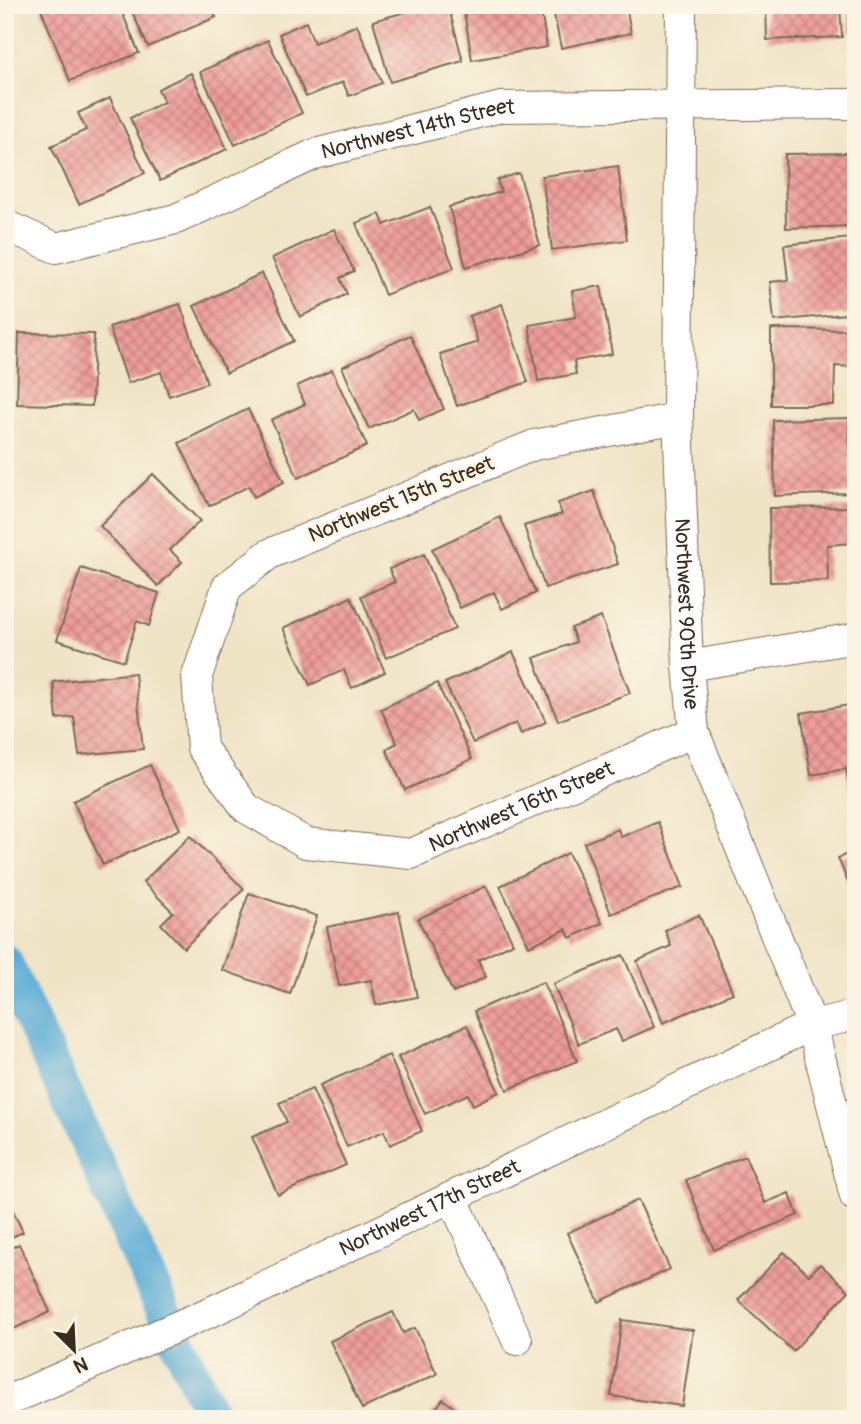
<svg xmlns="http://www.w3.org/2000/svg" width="861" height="1424" viewBox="0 0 861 1424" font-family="Pangolin,sans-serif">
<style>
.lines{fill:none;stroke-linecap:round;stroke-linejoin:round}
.canal{stroke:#5aacd5;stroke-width:35}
.building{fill:url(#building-cross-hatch)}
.street-casing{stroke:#7a6b59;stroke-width:32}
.street{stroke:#fff;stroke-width:30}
.labels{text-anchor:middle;stroke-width:5;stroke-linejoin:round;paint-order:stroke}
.street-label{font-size:21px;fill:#3b2a1e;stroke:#fcf5e5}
</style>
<defs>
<pattern id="building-cross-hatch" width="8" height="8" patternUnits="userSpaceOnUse" patternTransform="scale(1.75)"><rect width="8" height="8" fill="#ee9d9a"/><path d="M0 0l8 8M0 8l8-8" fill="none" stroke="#c2807d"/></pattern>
</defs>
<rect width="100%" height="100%" fill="#fcf5e5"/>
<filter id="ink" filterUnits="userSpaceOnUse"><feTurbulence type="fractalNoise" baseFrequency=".0143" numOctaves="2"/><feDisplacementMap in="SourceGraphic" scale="14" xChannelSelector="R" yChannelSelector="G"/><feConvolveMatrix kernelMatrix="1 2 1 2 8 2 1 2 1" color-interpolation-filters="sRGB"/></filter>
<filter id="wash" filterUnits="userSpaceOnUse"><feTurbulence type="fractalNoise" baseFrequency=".00686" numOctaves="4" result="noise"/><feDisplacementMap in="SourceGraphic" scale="28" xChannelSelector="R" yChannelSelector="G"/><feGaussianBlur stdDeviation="1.57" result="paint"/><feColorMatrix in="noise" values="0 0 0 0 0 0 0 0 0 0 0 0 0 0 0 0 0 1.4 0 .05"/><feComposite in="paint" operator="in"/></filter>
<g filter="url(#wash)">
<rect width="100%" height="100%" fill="#f0e4c6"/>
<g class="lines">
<polyline class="canal" points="5,962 213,1419"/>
</g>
<g id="blocks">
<g class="building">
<polygon points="51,5 119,5 139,53 70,81 41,9"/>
<polygon points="129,5 211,5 216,17 148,47"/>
<polygon points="411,5 448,5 463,61 390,82 373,21 413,10"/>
<polygon points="463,5 540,5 547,47 472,60"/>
<polygon points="552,5 626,5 631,33 561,48"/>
<polygon points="766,5 840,5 842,37 767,40"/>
<polygon points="849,5 856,5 856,32 850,32"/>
<polygon points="306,22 314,43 357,25 382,83 349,96 343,82 306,97 279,34"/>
<polygon points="268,40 302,113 235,145 200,72"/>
<polygon points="191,73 227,149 160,181 130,118 164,102 158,89"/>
<polygon points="110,98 145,173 79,204 51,146 86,130 78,113"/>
<polygon points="856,153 856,226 786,228 785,154"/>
<polygon points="618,166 627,240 552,250 542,176"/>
<polygon points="519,173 540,245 466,267 449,207 501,192 497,180"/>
<polygon points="430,207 454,268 385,295 356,223 380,214 384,225"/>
<polygon points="334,229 354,271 340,278 347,294 300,317 272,258"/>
<polygon points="851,238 856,313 774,321 770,282 788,280 784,245"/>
<polygon points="262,273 294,341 226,373 194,306"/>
<polygon points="601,286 612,354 574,361 576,374 538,381 529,325 576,317 572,291"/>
<polygon points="180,304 207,383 169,396 161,372 128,383 109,327"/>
<polygon points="502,304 528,382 457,406 440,354 478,342 469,316"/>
<polygon points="771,329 856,330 856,367 835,366 834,405 771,405"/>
<polygon points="19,333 94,334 92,406 17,404"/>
<polygon points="410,335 444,409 419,420 414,409 369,429 342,367"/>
<polygon points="332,370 367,446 298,478 271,420 305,404 297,386"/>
<polygon points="248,409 284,482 254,497 249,486 209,506 179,443"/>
<polygon points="849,418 851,493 775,496 773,420"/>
<polygon points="153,474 200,521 170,550 182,562 158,586 100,526"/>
<polygon points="594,491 618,564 545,588 524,526 562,514 558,503"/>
<polygon points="854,507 854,543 827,545 828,581 770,582 769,508"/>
<polygon points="500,517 536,593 502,609 494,592 460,608 432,549"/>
<polygon points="424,554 455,629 386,658 361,596 395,582 389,569"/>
<polygon points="81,568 159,593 149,626 137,621 124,661 57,640"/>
<polygon points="351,597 385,672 352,688 344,670 310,685 283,628"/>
<polygon points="601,617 630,693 558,721 534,658 576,642 571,628"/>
<polygon points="513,652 546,722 521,734 516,723 473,743 445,683"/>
<polygon points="135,673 143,749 79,755 74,717 57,719 53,682"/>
<polygon points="437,683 472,759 405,790 386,749 397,743 381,709"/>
<polygon points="856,704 856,789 850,790 846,769 811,775 801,713"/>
<polygon points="150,765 180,829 103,865 73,801"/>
<polygon points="658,822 683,887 611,914 584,843 618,829 621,837"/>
<polygon points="190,836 244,889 184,948 161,924 173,912 143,882"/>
<polygon points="856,850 856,902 838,858"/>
<polygon points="568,853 602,923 570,938 566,929 529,946 500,886"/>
<polygon points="486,886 513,943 478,960 486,977 453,993 418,919"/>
<polygon points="249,893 317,916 290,994 222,970"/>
<polygon points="399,912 417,997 376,1005 371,980 339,986 327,927"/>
<polygon points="699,915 733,993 663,1023 637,961 671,946 665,930"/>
<polygon points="623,955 654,1027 622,1041 616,1029 579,1044 553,984"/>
<polygon points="543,982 577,1061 507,1090 474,1011"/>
<polygon points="467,1025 499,1092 473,1105 468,1094 425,1114 398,1057"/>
<polygon points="389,1055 422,1131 390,1145 384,1131 347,1147 320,1085"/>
<polygon points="312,1089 346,1165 278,1195 252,1137 287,1122 279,1103"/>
<polygon points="745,1156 765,1203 789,1193 798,1215 714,1250 686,1180"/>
<polygon points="5,1194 23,1232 5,1240"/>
<polygon points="638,1200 670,1269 599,1302 567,1233"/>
<polygon points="19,1244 50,1312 5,1333 5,1251"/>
<polygon points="784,1252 809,1275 820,1264 849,1291 793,1351 738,1300"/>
<polygon points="393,1312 403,1333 415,1328 437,1374 362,1409 330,1341"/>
<polygon points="622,1320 693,1330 682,1406 611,1396"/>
<polygon points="443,1399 469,1419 428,1419"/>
</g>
</g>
</g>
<g filter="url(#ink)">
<use href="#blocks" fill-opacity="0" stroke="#7a6b59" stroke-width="2"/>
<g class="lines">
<defs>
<g id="street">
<path id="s1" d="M681,5l-3,413 10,248 6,66 118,293 43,171"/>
<path id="s2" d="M5,225l51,23 120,-29 139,-65 186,-47 355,-3"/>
<path id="s3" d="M678,418l-144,27 -265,109 -42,33 -30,89 5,72 44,60 60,35 105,11 283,-122"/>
<polyline points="688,666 856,638"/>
<polyline points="452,1197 517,1340"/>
<path id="s4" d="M5,1402l212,-93 595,-284 44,-10"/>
</g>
</defs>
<use href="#street" class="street-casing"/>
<use href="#street" class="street"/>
</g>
</g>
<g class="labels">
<g class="street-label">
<text dy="7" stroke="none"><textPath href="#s2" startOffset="439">Northwest 14th Street</textPath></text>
<text transform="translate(401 499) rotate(-22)" y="7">Northwest 15th Street</text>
<text dy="7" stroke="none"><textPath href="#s1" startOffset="609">Northwest 90th Drive</textPath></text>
<text dy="7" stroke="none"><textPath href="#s3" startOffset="1022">Northwest 16th Street</textPath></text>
<text dy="7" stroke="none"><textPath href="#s4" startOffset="467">Northwest 17th Street</textPath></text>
</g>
</g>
<rect width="861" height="1424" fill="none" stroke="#fcf5e5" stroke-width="28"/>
<g transform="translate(74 1350) rotate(156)" stroke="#fcf5e5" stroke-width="5" paint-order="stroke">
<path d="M0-5L12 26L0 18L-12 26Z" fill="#3b2a1e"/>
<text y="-10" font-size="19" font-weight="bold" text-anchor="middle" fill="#3b2a1e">N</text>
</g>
</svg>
